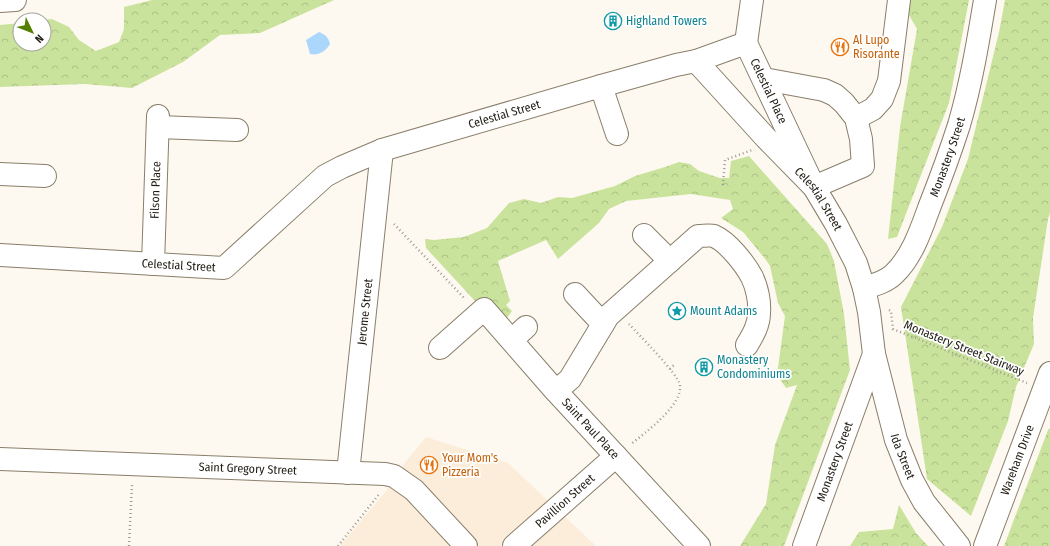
<svg xmlns="http://www.w3.org/2000/svg" width="1050" height="546" viewBox="0 0 1050 546" font-family="'Fira Sans Condensed',sans-serif">
<style>
.commercial{fill:#fbedda}
.forest{fill:url(#forest-crowns)}
.water{fill:#abd7fc}
.lines{fill:none;stroke-linecap:round;stroke-linejoin:round}
.minor-casing{stroke:#897e6a;stroke-width:24}
.path{stroke:#9e9991;stroke-width:2.5;stroke-dasharray:1 3;stroke-linecap:butt}
.minor{stroke:#fff;stroke-width:22}
.labels{text-anchor:middle;stroke-width:3.5;stroke-linejoin:round;paint-order:stroke}
.culture-label{font-size:12px;fill:#0d838f;stroke:#fff;text-anchor:start}
.food-label{font-size:12px;fill:#c56008;stroke:#fff;text-anchor:start}
.street-label{font-size:12px;fill:#1f1b13;stroke:#fff}
</style>
<defs>
<pattern id="forest-crowns" width="20" height="18" patternUnits="userSpaceOnUse"><rect width="20" height="18" fill="#cae39c"/><path d="M2 6a3 3 0 1 1 6 0M12 15a3 3 0 1 1 6 0" fill="none" stroke="#adc286"/></pattern>
</defs>
<rect width="100%" height="100%" fill="#fef9f0"/>
<polygon class="commercial" points="426,437 508,463 596,546 340,546 386,491 394,476"/>
<g class="forest">
<polygon points="152,0 334,0 260,33 220,35 183,62 132,88 85,84 0,87 0,25 20,23 20,44 44,44 44,20 52,19 69,27 79,40 96,51 119,42 124,29 124,7"/>
<polygon points="906,0 969,0 949,103 897,237 888,239 900,127 917,29 905,8"/>
<polygon points="1005,0 1050,0 1050,213 1048,219 1033,318 1034,344 1016,387 1008,421 971,516 927,479 901,307 942,227 968,159 999,32"/>
<polygon points="749,156 827,244 834,261 844,314 850,370 784,546 740,546 766,504 775,445 797,385 786,388 777,375 785,316 778,303 770,266 766,260 743,232 721,218 733,209 730,200 691,194 626,201 609,209 599,223 558,259 546,240 498,261 510,301 506,305 512,311 505,321 483,303 475,301 426,248 425,239 434,240 464,237 487,228 509,203 524,199 541,203 558,197 572,198 615,186 635,176 665,167 679,162 690,164 699,171 720,178 729,178 731,161"/>
<polygon points="1050,428 1050,546 1004,546 1048,430"/>
<polygon points="899,505 916,533 928,546 850,546 859,532 893,529"/>
</g>
<path class="water" d="M319,32c7,3 9,5 11,12 -4,7 -12,12 -20,10l-4,-14z"/>
<g class="lines">
<defs>
<g id="minor">
<polyline points="0,1 15,0"/>
<path id="s1" d="M746,43l68,144 49,-21 -2,-27 -5,-21 -12,-15 -9,-8 -11,-5 -60,-11"/>
<polyline points="746,43 752,0"/>
<path id="s2" d="M696,61l70,77 48,49 22,37 20,39 8,25 5,24 5,42 22,86 16,40 12,22 35,44"/>
<polyline points="601,86 617,134"/>
<polyline points="856,118 873,109 882,99 889,81 899,0"/>
<polyline points="158,127 237,130"/>
<polyline points="0,174 45,176"/>
<polyline points="644,235 670,261"/>
<path id="s3" d="M0,255l224,13 101,-92 17,-9 40,-17 219,-64 75,-21 20,-4 50,-18"/>
<path id="s4" d="M153,264l5,-148"/>
<path id="s5" d="M864,288c10,-3 22,-6 30,-14 18,-17 27,-44 35,-66 11,-28 21,-55 30,-83 12,-41 19,-83 26,-125"/>
<polyline points="575,294 603,324"/>
<polyline points="512,340 526,327"/>
<path id="s6" d="M440,348l44,-39 69,79 146,158"/>
<path d="M556,391l14,-12 38,-63 90,-80c5,0 12,-1 16,0 14,6 31,28 38,41 5,10 8,25 7,36 0,12 -6,22 -12,32"/>
<path id="s7" d="M0,459l385,15 9,2 20,14 52,56"/>
<path id="s8" d="M348,473l34,-323"/>
<path id="s9" d="M514,546l102,-90"/>
<path id="s10" d="M804,546l70,-192"/>
<path id="s11" d="M985,546l65,-173"/>
</g>
</defs>
<use href="#minor" class="minor-casing"/>
<g class="path">
<polyline points="723,185 725,160 752,150"/>
<polyline points="394,224 465,299"/>
<polyline points="889,310 891,311 893,329 1027,383"/>
<path d="M629,324c10,11 49,50 51,61 3,20 -35,48 -49,59"/>
<polyline points="670,369 675,364"/>
<polyline points="129,546 132,484"/>
<polyline points="338,546 380,493"/>
</g>
<use href="#minor" class="minor"/>
</g>
<defs>
<symbol id="building-ring" viewBox="-11 -11 22 22"><circle r="9.5" fill="#fff" stroke="#0f9aa8" stroke-width="1.5"/><path d="M-4-6H4V6H1V3H-1V6H-4ZM-2.5-4.3h1.7v1.8h-1.7ZM.8-4.3h1.7v1.8H.8ZM-2.5-1h1.7V.8h-1.7ZM.8-1h1.7V.8H.8Z" fill="#0f9aa8"/></symbol>
<symbol id="restaurant-ring" viewBox="-11 -11 22 22"><circle r="9.5" fill="#fff" stroke="#e8710a" stroke-width="1.5"/><path d="M-5-6h1v4h1v-4h1v4h1v-4h1v5L-1.5 .5V6h-2V.5L-5-1ZM5-6V6H3V1.5H1.5Q1.5-4 5-6Z" fill="#e8710a"/></symbol>
<symbol id="sight-ring" viewBox="-11 -11 22 22"><circle r="9.5" fill="#fff" stroke="#0f9aa8" stroke-width="1.5"/><path d="M0-6L1.8-2.2L6-1.7L2.9 1.2L3.7 5.4L0 3.3L-3.7 5.4L-2.9 1.2L-6-1.7L-1.8-2.2Z" fill="#0f9aa8"/></symbol>
</defs>
<g fill-rule="evenodd">
<use href="#building-ring" x="603" y="11" width="20" height="20"/>
<use href="#restaurant-ring" x="830" y="37" width="20" height="20"/>
<use href="#sight-ring" x="667" y="301" width="20" height="20"/>
<use href="#building-ring" x="694" y="357" width="20" height="20"/>
<use href="#restaurant-ring" x="419" y="455" width="20" height="20"/>
</g>
<g class="labels">
<g class="culture-label">
<text x="626" y="25">Highland Towers</text>
<text x="690" y="315">Mount Adams</text>
<text x="717" y="364">Monastery<tspan x="717" dy="14">Condominiums</tspan></text>
</g>
<g class="food-label">
<text x="853" y="44">Al Lupo<tspan x="853" dy="14">Risorante</tspan></text>
<text x="442" y="462">Your Mom's<tspan x="442" dy="14">Pizzeria</tspan></text>
</g>
<g class="street-label">
<text dy="4" stroke="none"><textPath href="#s1" startOffset="53">Celestial Place</textPath></text>
<text dy="4" stroke="none"><textPath href="#s3" startOffset="551">Celestial Street</textPath></text>
<text dy="4" stroke="none"><textPath href="#s5" startOffset="163">Monastery Street</textPath></text>
<text dy="4" stroke="none"><textPath href="#s4" startOffset="74">Filson Place</textPath></text>
<text dy="4" stroke="none"><textPath href="#s2" startOffset="185">Celestial Street</textPath></text>
<text dy="4" stroke="none"><textPath href="#s3" startOffset="179">Celestial Street</textPath></text>
<text dy="4" stroke="none"><textPath href="#s8" startOffset="162">Jerome Street</textPath></text>
<text transform="translate(964 348) rotate(22)" y="4">Monastery Street Stairway</text>
<text dy="4" stroke="none"><textPath href="#s6" startOffset="219">Saint Paul Place</textPath></text>
<text dy="4" stroke="none"><textPath href="#s2" startOffset="459">Ida Street</textPath></text>
<text dy="4" stroke="none"><textPath href="#s11" startOffset="92">Wareham Drive</textPath></text>
<text dy="4" stroke="none"><textPath href="#s10" startOffset="90">Monastery Street</textPath></text>
<text dy="4" stroke="none"><textPath href="#s7" startOffset="248">Saint Gregory Street</textPath></text>
<text dy="4" stroke="none"><textPath href="#s9" startOffset="68">Pavillion Street</textPath></text>
</g>
</g>
<g transform="translate(32 32) rotate(133)"><circle r="19" fill="#ffffff" stroke="#a5a4a1"/>
<path d="M0-3L7 15L0 10L-7 15Z" fill="#547e00"/>
<text y="-6" font-size="11" font-weight="bold" text-anchor="middle" fill="#1f1b13">N</text>
</g>
</svg>
